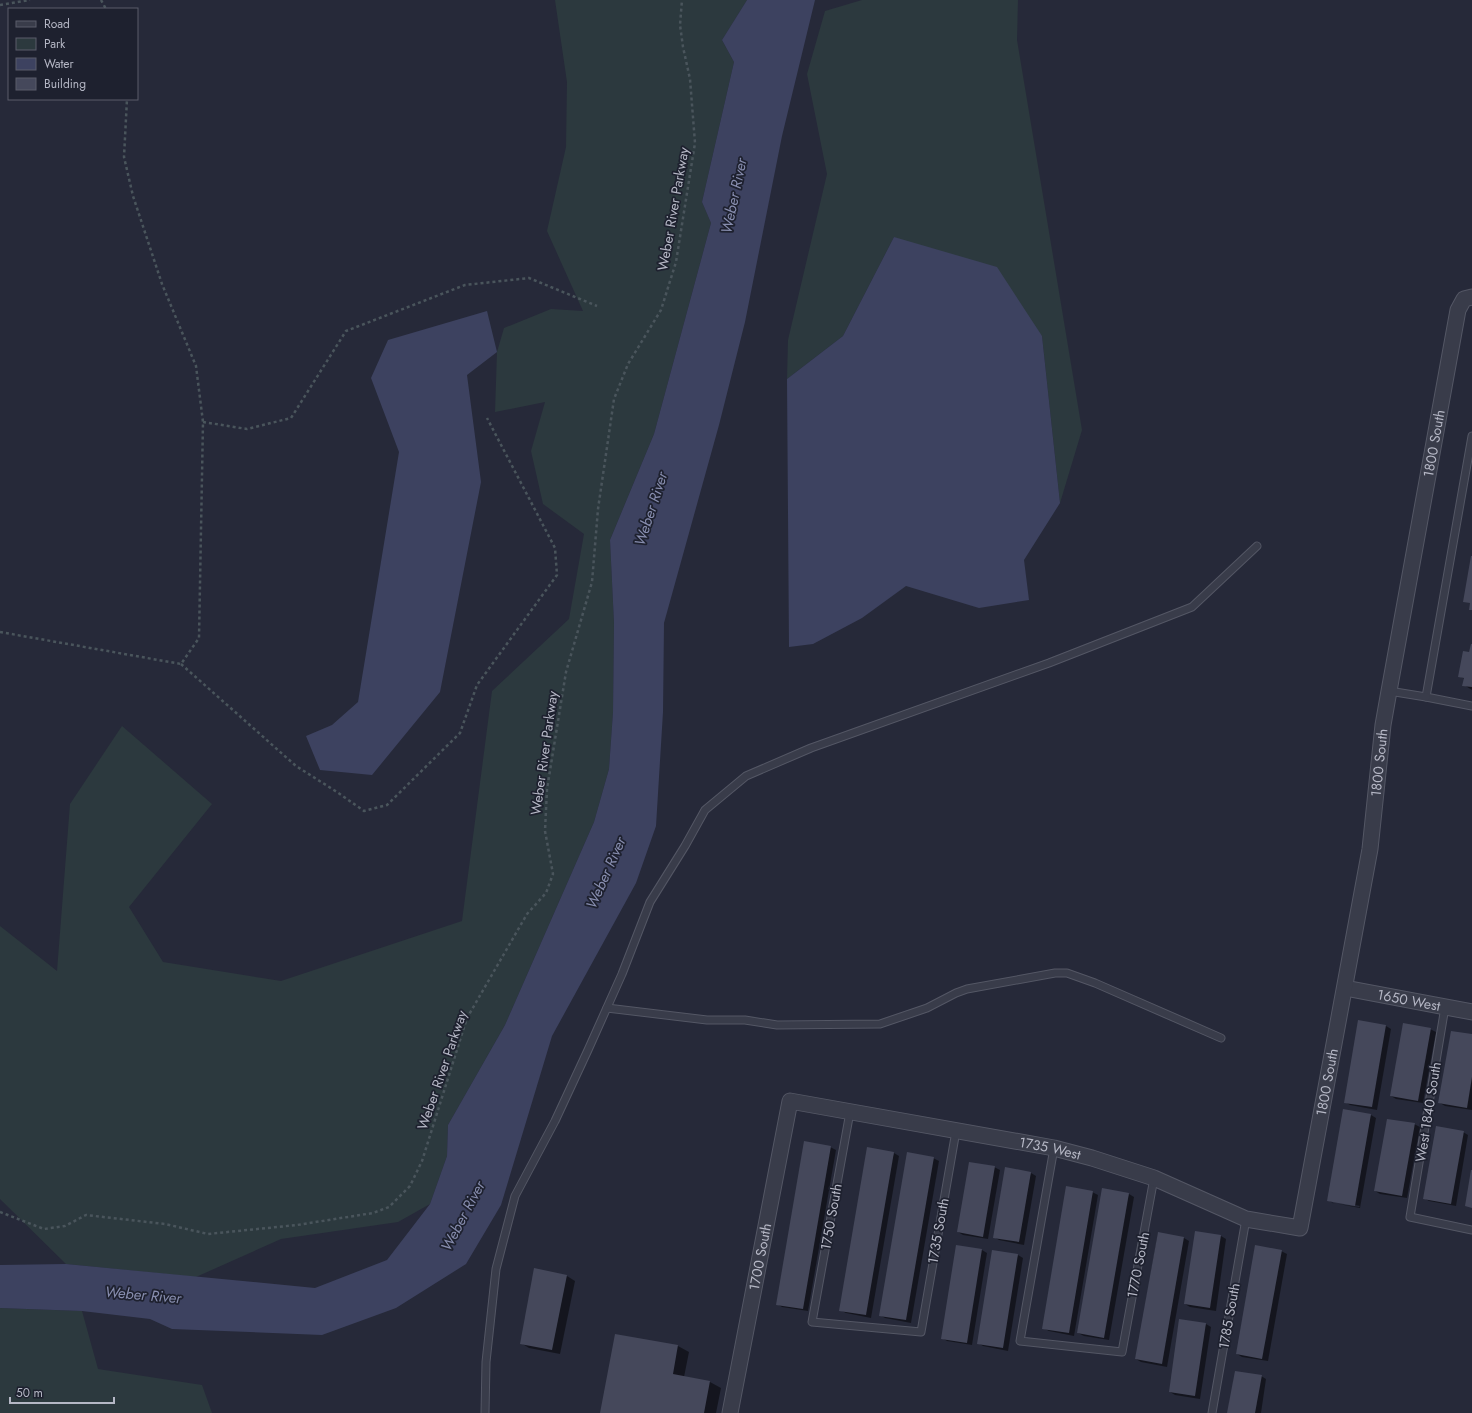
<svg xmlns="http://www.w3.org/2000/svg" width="1472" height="1413" viewBox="0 0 1472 1413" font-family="Jost,sans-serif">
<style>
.green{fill:#2c393e}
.water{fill:#3d4260}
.shadow{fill:#0007;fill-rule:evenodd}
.building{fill:#45485b}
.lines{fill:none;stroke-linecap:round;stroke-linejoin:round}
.lane-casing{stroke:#545765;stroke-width:9}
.street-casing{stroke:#545765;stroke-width:17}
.path{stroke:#4a555c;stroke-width:2.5;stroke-dasharray:3 3;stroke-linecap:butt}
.lane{stroke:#393c4a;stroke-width:7}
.street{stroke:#393c4a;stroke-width:15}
.labels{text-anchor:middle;stroke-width:3.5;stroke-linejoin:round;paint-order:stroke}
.street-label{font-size:14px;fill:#b5b7c5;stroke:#1e212f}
.water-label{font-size:15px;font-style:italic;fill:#878dae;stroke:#1e212f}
</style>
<rect width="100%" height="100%" fill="#262939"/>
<g class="green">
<polygon points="555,0 747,0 722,40 734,62 702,202 711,223 654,434 610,540 614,623 613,712 609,769 594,822 505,1025 448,1125 447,1156 430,1204 398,1222 281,1239 196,1277 66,1264 0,1199 0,926 57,971 70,804 122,726 212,804 129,907 163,962 281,981 462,921 492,691 569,619 584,534 543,504 531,451 545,402 495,412 497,352 504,328 551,309 583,311 547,231 566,147 567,82"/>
<polygon points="862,0 1018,0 1017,40 1082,430 1060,503 1042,336 894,237 843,336 787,379 788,340 827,174 807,74 825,11"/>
<polygon points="0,1308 82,1311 98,1369 202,1385 212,1413 0,1413"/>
</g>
<g class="water">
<polygon points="747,0 815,0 782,136 745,322 719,425 664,623 663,712 656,826 636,883 552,1036 501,1205 466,1264 396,1308 322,1335 172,1329 150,1319 82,1311 0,1308 0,1265 66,1264 315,1288 387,1260 430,1204 447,1156 448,1125 505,1025 594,822 609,769 613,712 614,623 610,540 654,434 711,223 702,202 734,62 722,40"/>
<polygon points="894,237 997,267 1042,336 1060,503 1024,560 1029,600 979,608 906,586 862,618 813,644 789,647 787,379 843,336"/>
<polygon points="487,311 497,352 467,375 481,482 440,692 372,775 320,770 306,736 332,725 358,702 399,452 371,378 388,340"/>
</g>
<g class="shadow">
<polygon points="1472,645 1472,690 1464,685 1465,679 1459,676"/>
<polygon points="1359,1021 1386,1026 1391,1029 1377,1110 1350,1105 1345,1102"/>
<polygon points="1430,1029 1436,1032 1423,1103 1396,1099 1391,1096"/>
<polygon points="1472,1035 1472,1110 1445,1106 1440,1103"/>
<path d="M1371,1115l5,3 -16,90 -27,-5 -5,-3zM1332,1201l28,5 -1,1 -27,-4z"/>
<polygon points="1414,1124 1420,1127 1407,1198 1380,1194 1375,1191"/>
<polygon points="1463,1132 1468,1135 1456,1206 1429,1201 1424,1198"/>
<polygon points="830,1147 836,1150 808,1311 782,1307 777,1304"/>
<polygon points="894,1153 899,1156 871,1318 846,1313 840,1310"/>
<polygon points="933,1158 939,1161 911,1323 885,1318 880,1315"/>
<polygon points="994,1167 1000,1170 988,1239 963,1235 958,1232"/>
<polygon points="1031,1173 1036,1176 1024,1245 999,1240 994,1237"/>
<polygon points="1092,1192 1098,1195 1074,1336 1049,1331 1043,1328"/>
<polygon points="1129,1194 1134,1197 1109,1340 1084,1336 1078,1333"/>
<polygon points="1196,1232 1221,1236 1226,1239 1216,1311 1190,1307 1185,1304"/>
<polygon points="1158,1233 1184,1238 1189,1241 1167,1367 1141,1362 1136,1359"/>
<polygon points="957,1246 982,1250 987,1253 972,1345 947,1341 942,1338"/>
<polygon points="1281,1251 1287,1254 1268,1361 1242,1357 1237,1354"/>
<polygon points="1018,1255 1023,1258 1008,1351 983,1346 978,1343"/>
<polygon points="535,1270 567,1276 575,1281 560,1354 529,1348 521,1343"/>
<polygon points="1206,1324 1211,1327 1200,1399 1175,1395 1170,1392"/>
<polygon points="616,1335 678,1346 689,1352 684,1377 710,1382 721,1388 716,1413 601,1413"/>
<polygon points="1261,1376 1266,1379 1261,1413 1228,1413"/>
</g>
<g class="building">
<polygon points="1471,556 1472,556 1472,610 1469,610 1470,603 1463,602"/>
<polygon points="1471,644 1472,644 1472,687 1462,686 1464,678 1458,677 1463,651 1469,652"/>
<polygon points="1358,1020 1386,1025 1372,1107 1344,1103"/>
<polygon points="1403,1023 1431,1028 1418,1101 1390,1096"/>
<polygon points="1451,1031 1472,1034 1472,1077 1467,1108 1438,1103"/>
<polygon points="1343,1109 1371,1114 1355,1206 1327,1201"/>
<polygon points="1387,1119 1415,1123 1402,1196 1374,1191"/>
<polygon points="1436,1126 1464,1131 1451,1204 1423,1199"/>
<polygon points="804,1141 831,1146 803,1309 776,1305"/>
<polygon points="867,1147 894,1152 866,1315 839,1311"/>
<polygon points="907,1152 934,1157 906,1320 879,1316"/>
<polygon points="969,1162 995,1166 983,1237 957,1232"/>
<polygon points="1005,1167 1031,1172 1019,1242 993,1238"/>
<polygon points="1471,1170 1472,1170 1472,1208 1465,1206"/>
<polygon points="1066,1186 1093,1191 1069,1333 1042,1329"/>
<polygon points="1102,1188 1129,1193 1104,1338 1077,1333"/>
<polygon points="1195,1231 1221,1235 1210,1308 1184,1304"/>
<polygon points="1158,1232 1184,1237 1162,1364 1135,1359"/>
<polygon points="956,1245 982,1249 967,1343 941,1339"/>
<polygon points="1255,1245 1282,1250 1262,1359 1236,1354"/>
<polygon points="992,1250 1018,1254 1003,1348 977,1344"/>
<polygon points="534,1268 567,1275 552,1350 520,1344"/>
<polygon points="1179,1319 1206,1323 1195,1396 1169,1392"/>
<polygon points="615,1334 678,1345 673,1374 710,1381 704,1413 600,1413"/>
<polygon points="1235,1371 1262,1375 1255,1413 1227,1413"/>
</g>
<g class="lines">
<defs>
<g id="lane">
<polyline points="1472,436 1426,697 1472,706"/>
<polyline points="1389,691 1426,697"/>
<polyline points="1445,1007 1410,1217 1472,1230"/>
<polyline points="607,1008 707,1020 745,1020 777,1025 880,1024 927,1008 956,993 967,989 1055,973 1067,973 1095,983 1221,1038"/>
<polyline points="850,1112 812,1322 921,1332 956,1131"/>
<polyline points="1054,1148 1020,1341 1122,1352 1154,1178"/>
<polyline points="485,1413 486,1362 496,1269 515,1196 555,1121 588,1050 622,974 650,902 685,846 705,810 746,776 811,748 1049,663 1192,607 1257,546"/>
<polyline points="1212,1413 1246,1219"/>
</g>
<g id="street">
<path id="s1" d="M1345,988l127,24"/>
<path id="s2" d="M730,1413l60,-312 264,47 38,10 62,20 92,41 54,9 70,-379 13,-124 6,-34 69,-381 6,-11 8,-2"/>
</g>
</defs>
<use href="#lane" class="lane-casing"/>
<use href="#street" class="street-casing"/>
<g class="path">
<polyline points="101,0 106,9"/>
<polyline points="0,5 30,0"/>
<polyline points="203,422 247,429 291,418 346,331 465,285 529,278 597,306"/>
<polyline points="0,632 181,664 199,638 203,422 196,366 162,284 133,196 124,157 127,99"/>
<polyline points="181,664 296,766 337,792 364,811 387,805 460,733 477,685 557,575 555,548 487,418"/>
<polyline points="0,1212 44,1229 65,1226 86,1215 165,1224 208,1234 297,1225 373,1213 389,1207 410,1186 422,1161 467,1018 527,914 546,893 553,874 545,831 547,789 566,672 592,582 598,509 614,399 628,364 661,310 676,262 695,143 690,79 683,47 680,25 682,0"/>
</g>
<use href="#lane" class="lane"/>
<use href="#street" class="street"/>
</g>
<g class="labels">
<g class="street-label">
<text transform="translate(673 209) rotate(-80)" y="5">Weber River Parkway</text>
<text dy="5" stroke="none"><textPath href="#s2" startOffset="1642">1800 South</textPath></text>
<text transform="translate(544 753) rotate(-82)" y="5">Weber River Parkway</text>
<text dy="5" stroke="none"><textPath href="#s2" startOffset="1318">1800 South</textPath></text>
<text dy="5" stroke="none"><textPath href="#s1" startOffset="65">1650 West</textPath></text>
<text transform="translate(442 1070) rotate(-71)" y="5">Weber River Parkway</text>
<text dy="5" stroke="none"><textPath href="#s2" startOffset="994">1800 South</textPath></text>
<text transform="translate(1428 1112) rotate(-81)" y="5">West 1840 South</text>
<text dy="5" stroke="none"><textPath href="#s2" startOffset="582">1735 West</textPath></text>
<text transform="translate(831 1217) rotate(-80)" y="5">1750 South</text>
<text transform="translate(938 1231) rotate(-80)" y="5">1735 South</text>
<text dy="5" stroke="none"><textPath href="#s2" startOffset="159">1700 South</textPath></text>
<text transform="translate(1138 1265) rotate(-79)" y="5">1770 South</text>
<text transform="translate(1229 1316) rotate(-80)" y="5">1785 South</text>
</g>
<g class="water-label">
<text transform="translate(734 196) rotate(-78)" y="5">Weber River</text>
<text transform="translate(651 509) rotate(-72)" y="5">Weber River</text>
<text transform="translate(606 873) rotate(-66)" y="5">Weber River</text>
<text transform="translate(463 1216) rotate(-62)" y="5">Weber River</text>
<text transform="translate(143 1295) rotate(5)" y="5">Weber River</text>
</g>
</g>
<rect x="8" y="8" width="130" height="92" fill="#1e212f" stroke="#5a5d6b"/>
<rect x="16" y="21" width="20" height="6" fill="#393c4a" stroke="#5a5d6b"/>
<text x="44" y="28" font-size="12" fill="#b5b7c5">Road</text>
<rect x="16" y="38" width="20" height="12" fill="#2c393e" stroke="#5a5d6b"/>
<text x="44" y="48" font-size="12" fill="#b5b7c5">Park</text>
<rect x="16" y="58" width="20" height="12" fill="#3d4260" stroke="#5a5d6b"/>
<text x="44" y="68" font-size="12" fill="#b5b7c5">Water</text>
<rect x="16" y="78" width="20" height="12" fill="#45485b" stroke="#5a5d6b"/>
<text x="44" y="88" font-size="12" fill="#b5b7c5">Building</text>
<path d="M10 1397v6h104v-6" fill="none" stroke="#b5b7c5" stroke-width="2"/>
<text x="16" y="1397" font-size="12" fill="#b5b7c5" stroke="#1e212f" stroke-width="3" paint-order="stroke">50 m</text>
</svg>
